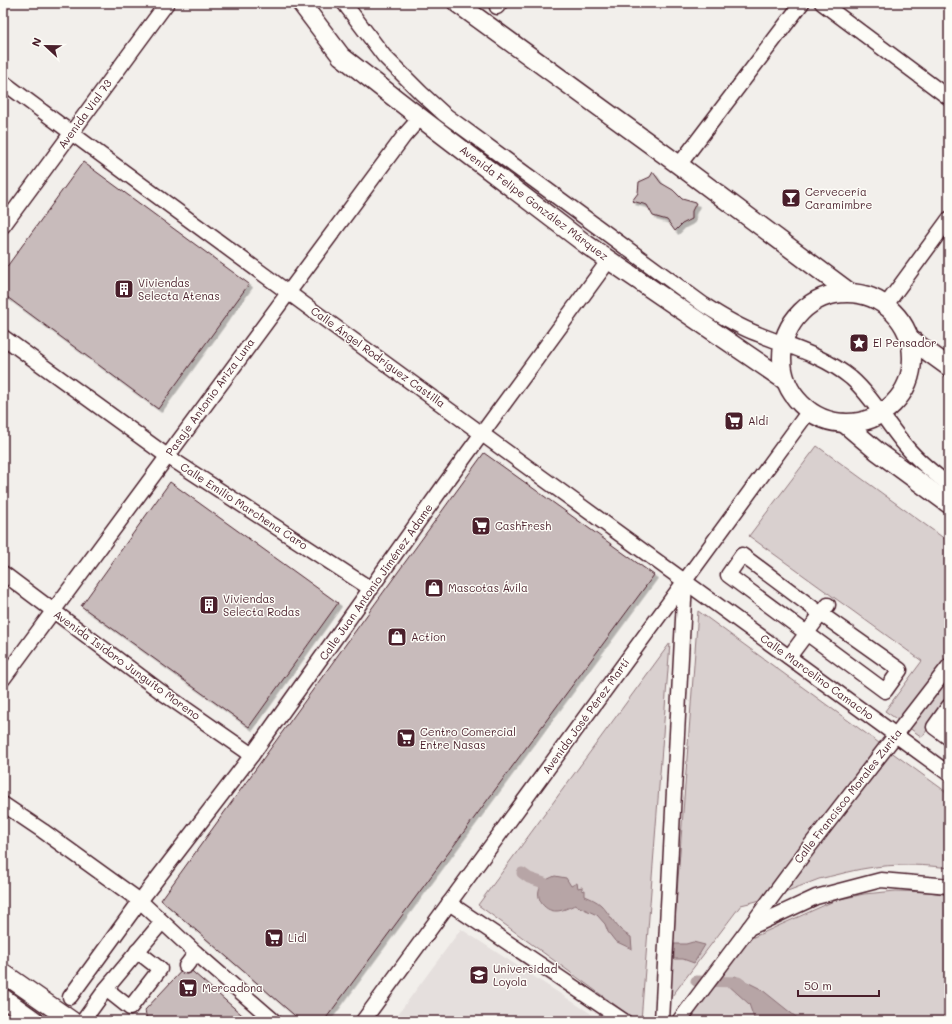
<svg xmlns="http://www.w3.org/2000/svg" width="952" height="1024" viewBox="0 0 952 1024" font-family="Mali,sans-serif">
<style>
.built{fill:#e5dfdd}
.green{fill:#d9d0cf;stroke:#92787d}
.water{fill:#b7a5a6;stroke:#8b6f75}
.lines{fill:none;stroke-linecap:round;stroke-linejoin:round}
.canal{stroke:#b7a5a6;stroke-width:11}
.building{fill:#c8bbbb;stroke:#4a1f2b;filter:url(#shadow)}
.minor-casing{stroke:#4a1f2b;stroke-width:17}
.major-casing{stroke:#4a1f2b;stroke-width:21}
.minor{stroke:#fdfcf7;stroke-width:14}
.major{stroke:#fdfcf7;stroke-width:18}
.labels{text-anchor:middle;stroke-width:3;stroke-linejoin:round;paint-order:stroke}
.street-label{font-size:11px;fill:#4a1f2b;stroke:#fdfcf7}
.poi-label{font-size:11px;fill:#4a1f2b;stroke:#fdfcf7;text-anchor:start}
</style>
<defs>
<filter id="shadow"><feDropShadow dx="3.5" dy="3.5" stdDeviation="0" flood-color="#0004"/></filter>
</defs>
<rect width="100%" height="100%" fill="#f2efeb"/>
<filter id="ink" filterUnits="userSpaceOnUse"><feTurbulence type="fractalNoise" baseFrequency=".025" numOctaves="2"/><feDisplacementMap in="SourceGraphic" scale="8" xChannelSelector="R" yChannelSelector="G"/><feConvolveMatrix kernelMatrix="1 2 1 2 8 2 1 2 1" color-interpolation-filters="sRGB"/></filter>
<g filter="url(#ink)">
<polygon class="built" points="461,929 602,1021 393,1021"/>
<g class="green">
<polygon points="817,446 949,542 949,700 922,737 885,711 922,661 749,536"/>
<path d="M698,611l251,183v74c-37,-5 -73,-4 -109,6 -7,2 -14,3 -21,5 -26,10 -51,20 -78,26l-72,95z"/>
<polygon points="670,643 641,1021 637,1021 478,905"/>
<polygon points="896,891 929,892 949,895 949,1021 675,1021 738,944 836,900 864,894"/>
</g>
<g class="water">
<path d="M555,876l11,2 5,8 6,-3 1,5 4,-1v4l3,-1v6c5,2 12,5 16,9 11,11 15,25 30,32l1,12 -17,-8 -7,-9 -3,-8 -8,-9 -22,-10c-5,2 -13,6 -18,6 -14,1 -24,-16 -15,-27 3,-4 8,-6 13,-8z"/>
<polygon points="693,942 705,945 694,963 683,959 674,959 674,944 686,944"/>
<polygon points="735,976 761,989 796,1017 806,1021 755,1021 749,1004 727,984"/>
</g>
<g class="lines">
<g class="canal">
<polyline points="522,873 529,878 544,883 554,891"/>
<polyline points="696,981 738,982 742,985"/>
</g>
</g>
<g class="building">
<polygon points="83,162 249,284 158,409 3,294 3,272"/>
<polygon points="653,172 661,183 673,190 682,199 696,203 692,211 692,219 682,224 675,231 667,220 653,216 647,205 632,201 638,193 639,182 650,177"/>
<polygon points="484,453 654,575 324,1021 301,1021 161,900"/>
<polygon points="170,482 338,603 249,727 81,606"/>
<polygon points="186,966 249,1021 147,1021 145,1010"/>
</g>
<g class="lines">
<defs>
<g id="minor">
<path d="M344,3l40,53 37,37 23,21 260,191c17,11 35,22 54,29 32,13 65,21 93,44 24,21 39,52 61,75 11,12 24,22 37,32"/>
<polyline points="822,3 949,98"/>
<polyline points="497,7 500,3"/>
<path d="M3,82c313,234 631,461 946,692"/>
<polyline points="679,165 802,3"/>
<polyline points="3,226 167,3"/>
<polyline points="886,305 949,219"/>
<polyline points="3,337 167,456 371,589"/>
<polyline points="3,573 160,691 252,755"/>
<polyline points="789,657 821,614 742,555 728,575 885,691 900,670 821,614 828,605"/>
<polyline points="3,679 404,136 420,118"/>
<polyline points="949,706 934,727 949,738"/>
<polyline points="3,804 43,831 140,901 196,953 274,1021"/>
<polyline points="449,903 624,1021"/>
<polyline points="749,928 809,847 949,666"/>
<polyline points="186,966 196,953"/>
<polyline points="106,989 130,1008 160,969 137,951"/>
<polyline points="70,997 140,901 252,755 445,484 609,260"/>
<polyline points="83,1021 106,989 162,922"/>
<polyline points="363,1021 809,411"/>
<polyline points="662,1021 685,581"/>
<polyline points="679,1021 749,928 816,897 881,880 949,886"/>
</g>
<g id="major">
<polyline points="301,3 341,56 409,109 587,245 786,381"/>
<polyline points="457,3 679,165 849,292"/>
<circle cx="847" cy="358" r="65"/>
<polyline points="909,338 949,367"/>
<polyline points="844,423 877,451 949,504"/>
<polyline points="3,973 72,1021"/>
<polyline points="3,998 35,1021"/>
</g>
</defs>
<use href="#minor" class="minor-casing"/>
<use href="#major" class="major-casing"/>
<use href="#minor" class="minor"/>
<use href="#major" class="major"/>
</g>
</g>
<defs>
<symbol id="bar-square" viewBox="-11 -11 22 22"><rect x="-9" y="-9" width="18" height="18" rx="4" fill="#4a1f2b" stroke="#fdfcf7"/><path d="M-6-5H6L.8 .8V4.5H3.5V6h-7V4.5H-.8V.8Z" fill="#fff"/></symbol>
<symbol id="building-square" viewBox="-11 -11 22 22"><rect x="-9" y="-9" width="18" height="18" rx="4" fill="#4a1f2b" stroke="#fdfcf7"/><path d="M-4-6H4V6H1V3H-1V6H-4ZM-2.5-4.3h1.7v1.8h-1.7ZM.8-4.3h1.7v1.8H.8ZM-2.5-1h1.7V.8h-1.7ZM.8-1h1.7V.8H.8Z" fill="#fff"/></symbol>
<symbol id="sight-square" viewBox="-11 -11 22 22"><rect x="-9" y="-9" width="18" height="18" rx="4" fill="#4a1f2b" stroke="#fdfcf7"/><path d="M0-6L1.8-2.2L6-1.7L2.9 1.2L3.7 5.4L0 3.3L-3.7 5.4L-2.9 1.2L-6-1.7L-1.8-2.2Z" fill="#fff"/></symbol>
<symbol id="supermarket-square" viewBox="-11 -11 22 22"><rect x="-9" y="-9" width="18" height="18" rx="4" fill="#4a1f2b" stroke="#fdfcf7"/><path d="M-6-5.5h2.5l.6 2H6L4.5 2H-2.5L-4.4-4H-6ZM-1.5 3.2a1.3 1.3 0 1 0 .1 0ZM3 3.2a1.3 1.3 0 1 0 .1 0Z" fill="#fff"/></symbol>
<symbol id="shop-square" viewBox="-11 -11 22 22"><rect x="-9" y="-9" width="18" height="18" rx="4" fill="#4a1f2b" stroke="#fdfcf7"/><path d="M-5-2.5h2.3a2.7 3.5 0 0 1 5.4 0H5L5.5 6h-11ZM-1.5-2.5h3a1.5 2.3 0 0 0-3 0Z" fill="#fff"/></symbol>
<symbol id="university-square" viewBox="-11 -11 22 22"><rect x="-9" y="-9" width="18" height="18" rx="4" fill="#4a1f2b" stroke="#fdfcf7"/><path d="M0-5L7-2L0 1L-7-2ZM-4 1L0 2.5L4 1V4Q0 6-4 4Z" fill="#fff"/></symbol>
</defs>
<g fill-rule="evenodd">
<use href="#bar-square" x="780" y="187" width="22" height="22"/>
<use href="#building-square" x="113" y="278" width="22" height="22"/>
<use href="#sight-square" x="848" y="332" width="22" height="22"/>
<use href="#supermarket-square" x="723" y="410" width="22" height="22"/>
<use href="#supermarket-square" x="470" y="515" width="22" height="22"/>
<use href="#shop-square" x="423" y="577" width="22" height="22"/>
<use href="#building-square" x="198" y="594" width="22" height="22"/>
<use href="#shop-square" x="386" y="626" width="22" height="22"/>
<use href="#supermarket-square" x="395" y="727" width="22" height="22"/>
<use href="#supermarket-square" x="263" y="927" width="22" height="22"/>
<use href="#university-square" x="468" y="964" width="22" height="22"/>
<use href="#supermarket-square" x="177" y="977" width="22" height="22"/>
</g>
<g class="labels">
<g class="street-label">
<text transform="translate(85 114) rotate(-54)" y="4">Avenida Vial 73</text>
<text transform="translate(534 203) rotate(37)" y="4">Avenida Felipe González Márquez</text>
<text transform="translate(378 357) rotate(36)" y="4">Calle Ángel Rodríguez Castilla</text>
<text transform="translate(210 397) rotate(-54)" y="4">Pasaje Antonio Ariza Luna</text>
<text transform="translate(244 506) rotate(33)" y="4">Calle Emilio Marchena Caro</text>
<text transform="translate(376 582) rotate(-55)" y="4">Calle Juan Antonio Jiménez Adame</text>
<text transform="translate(127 665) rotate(36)" y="4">Avenida Isidoro Junguito Moreno</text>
<text transform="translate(817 677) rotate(36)" y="4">Calle Marcelino Camacho</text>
<text transform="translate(586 716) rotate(-54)" y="4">Avenida José Pérez Martí</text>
<text transform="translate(848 796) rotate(-52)" y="4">Calle Francisco Morales Zurita</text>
</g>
<g class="poi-label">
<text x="805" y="196">Cervecería<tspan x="805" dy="13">Caramimbre</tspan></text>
<text x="138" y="287">Viviendas<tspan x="138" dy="13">Selecta Atenas</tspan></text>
<text x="873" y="347">El Pensador</text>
<text x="748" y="425">Aldi</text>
<text x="495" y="530">CashFresh</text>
<text x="448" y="592">Mascotas Ávila</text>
<text x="223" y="603">Viviendas<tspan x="223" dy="13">Selecta Rodas</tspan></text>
<text x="411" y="641">Action</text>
<text x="420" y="736">Centro Comercial<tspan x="420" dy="13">Entre Nasas</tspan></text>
<text x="288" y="942">Lidl</text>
<text x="493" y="973">Universidad<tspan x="493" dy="13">Loyola</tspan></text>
<text x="202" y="992">Mercadona</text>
</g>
</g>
<rect width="952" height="1024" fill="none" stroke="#fdfcf7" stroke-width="16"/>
<rect x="8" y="8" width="936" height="1008" fill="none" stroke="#4a1f2b" stroke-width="1.5" filter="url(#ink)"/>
<g transform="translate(46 46) rotate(292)" stroke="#fdfcf7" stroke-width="3" paint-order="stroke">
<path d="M0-3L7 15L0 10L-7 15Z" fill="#4a1f2b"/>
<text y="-6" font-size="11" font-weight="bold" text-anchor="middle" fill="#4a1f2b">N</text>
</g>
<path d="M798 990v6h81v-6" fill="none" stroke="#4a1f2b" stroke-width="2"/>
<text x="804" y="990" font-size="12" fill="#4a1f2b" stroke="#fdfcf7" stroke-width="3" paint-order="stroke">50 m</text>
</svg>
